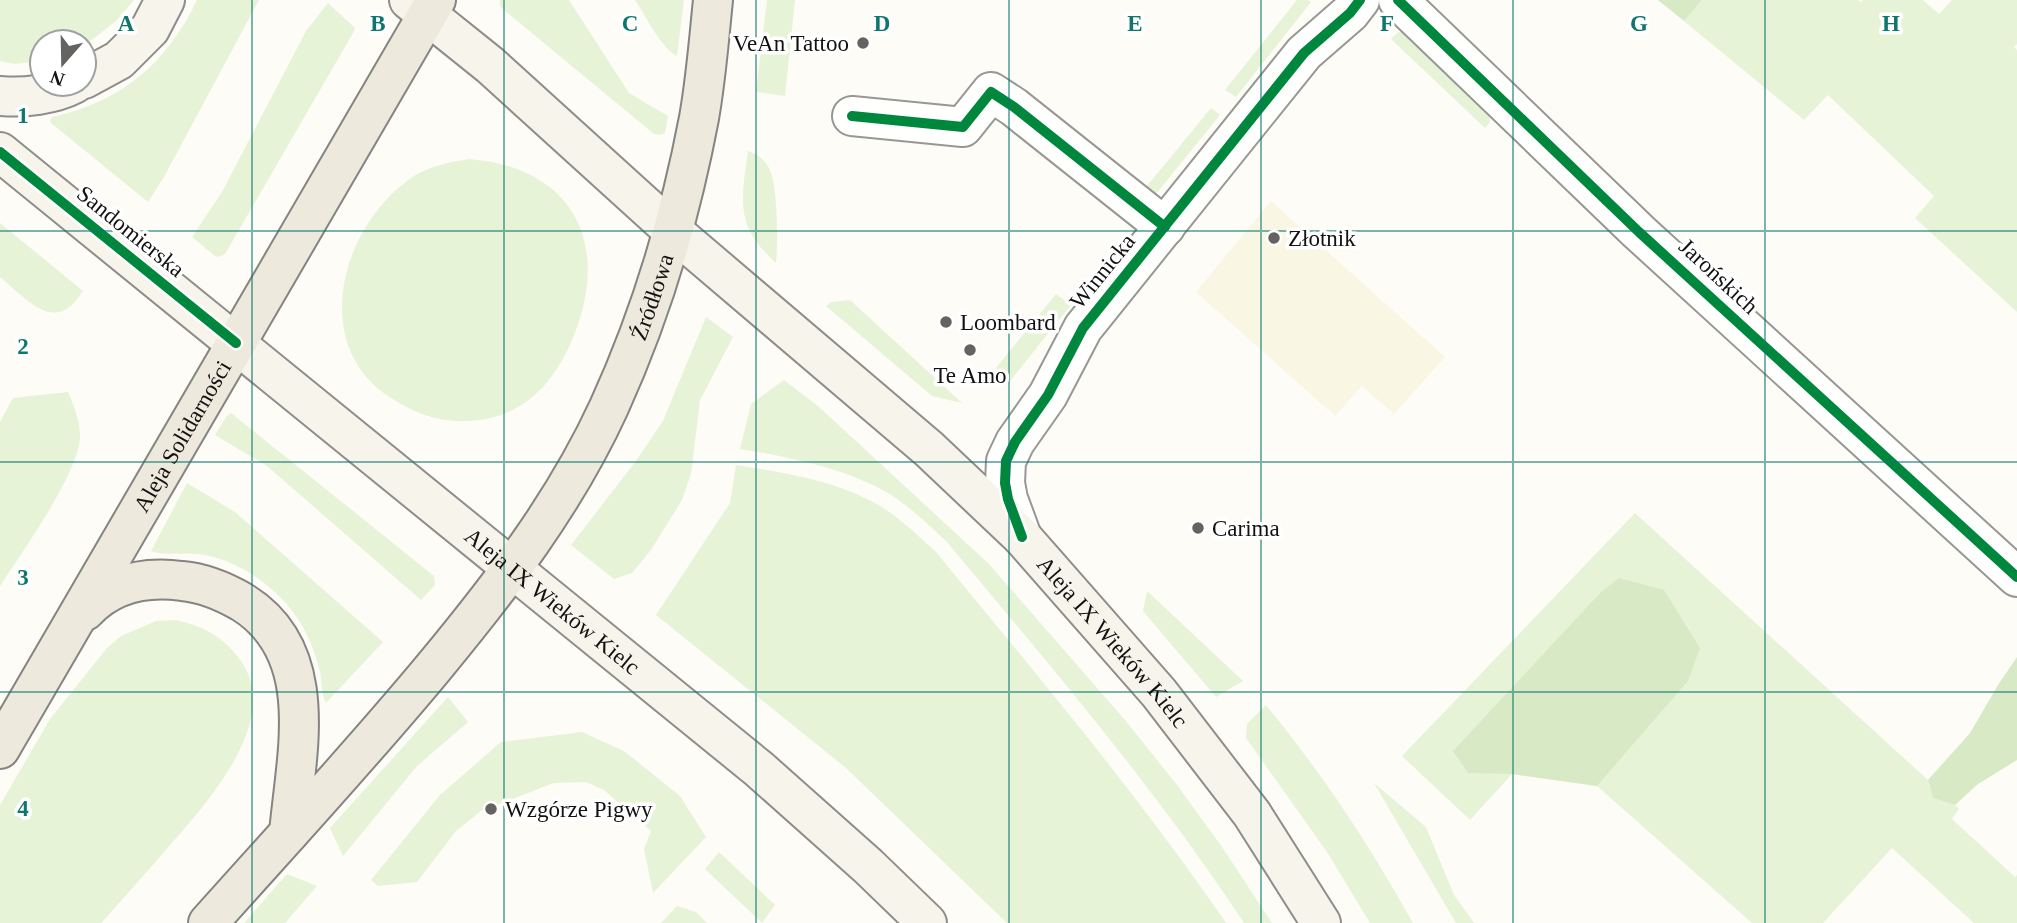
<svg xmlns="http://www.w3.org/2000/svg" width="2017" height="923" viewBox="0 0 2017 923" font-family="'Times New Roman',serif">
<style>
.farmland{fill:#f9f7e4}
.green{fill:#e7f3d7}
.forest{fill:#d8eac5}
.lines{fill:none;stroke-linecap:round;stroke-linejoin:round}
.street-casing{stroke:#979795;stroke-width:42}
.secondary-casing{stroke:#8e8d8b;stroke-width:42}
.primary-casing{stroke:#858482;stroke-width:42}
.street{stroke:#fffffe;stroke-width:38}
.secondary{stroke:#f6f4eb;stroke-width:38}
.primary{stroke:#ede9dc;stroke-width:38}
.cycleway-casing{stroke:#fff;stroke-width:15}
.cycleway{stroke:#00873e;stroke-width:10}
.grid{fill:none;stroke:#0f766e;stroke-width:2;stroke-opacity:0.55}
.poi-dot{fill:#646362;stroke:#fff;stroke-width:2.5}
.labels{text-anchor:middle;stroke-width:7;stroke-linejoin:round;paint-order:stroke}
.poi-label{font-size:23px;fill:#111;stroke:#fff;text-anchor:start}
.street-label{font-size:23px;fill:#111;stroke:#fff}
.grid-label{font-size:23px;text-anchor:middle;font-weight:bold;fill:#0f766e;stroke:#fff;stroke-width:7;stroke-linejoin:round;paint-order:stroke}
</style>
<rect width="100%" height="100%" fill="#fdfcf7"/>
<polygon class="farmland" points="1271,201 1445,357 1394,414 1362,386 1335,416 1196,292"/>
<g class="green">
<polygon points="0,0 134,0 116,21 84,46 84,42 42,42 42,61 14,64 0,61"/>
<path d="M197,0h62l-95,177 -16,25 -97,-79 -1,-3 2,-3c69,-15 115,-54 145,-117z"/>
<polygon points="500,0 569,0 629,93 668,116 665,133 660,135 654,134 504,10 500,6"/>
<path d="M635,0h49l-7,56c-16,-8 -31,-40 -42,-56z"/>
<polygon points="767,0 795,0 785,96 756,92"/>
<polygon points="1297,0 1308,0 1311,2 1236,97 1225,90"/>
<polygon points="1702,0 1858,0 1861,2 1863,0 1923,0 1939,14 1952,0 2017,0 2017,44 2014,47 2017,50 2017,312 1915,218 1934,196 1828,95 1804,120 1684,21"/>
<polygon points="328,3 355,28 353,33 225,254 219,257 215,256 192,237 222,192 306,31"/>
<polygon points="1398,32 1405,32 1489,109 1490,122 1485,128 1391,39"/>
<polygon points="1211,108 1220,115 1156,194 1147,186"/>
<path d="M748,151c9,3 16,8 21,17 9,17 9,74 7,95 -41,-37 -35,-61 -28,-112z"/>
<path d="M469,159c100,8 141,79 107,171 -21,56 -57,94 -121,91 -21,-1 -41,-9 -59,-20 -90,-51 -56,-176 18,-225 17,-10 36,-14 55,-17z"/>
<path d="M0,223l83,68c-4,6 -9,13 -15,17 -23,17 -51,-18 -68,-31z"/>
<polygon points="1056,294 1071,305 1010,381 996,368"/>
<polygon points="850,300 962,403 932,396 826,306 832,302"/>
<polygon points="706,317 733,337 700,400 691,474 682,500 651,550 632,573 614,579 571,545 636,461 663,421"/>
<path d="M784,380l34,26 171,158 136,156 52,65 45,62 50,76h-28c-89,-135 -194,-258 -298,-382 -16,-15 -32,-30 -50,-43 -42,-28 -107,-41 -156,-49l11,-45z"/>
<path d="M68,392c6,14 13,32 12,47 -3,36 -59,115 -80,147v-164l13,-24z"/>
<polygon points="231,413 434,576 435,585 421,600 267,466 215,435 226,417"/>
<path d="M736,465c43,7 91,14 131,34 26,12 48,34 69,53 100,122 201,241 290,371h-219l-161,-155 -190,-153 74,-112z"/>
<path d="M187,483l48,29 148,130 -57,61c-5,-9 -4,-21 -6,-31 -3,-14 -8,-28 -15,-41 -19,-38 -63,-71 -106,-77 -15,-2 -35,2 -48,-3z"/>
<polygon points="1635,513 1928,780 1933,798 1955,805 1959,809 1952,819 2015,877 2017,875 2017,923 1974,923 1892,848 1823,923 1752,923 1597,786 1512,774 1470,820 1402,756"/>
<polygon points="1147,591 1243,681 1216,697 1143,611"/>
<path d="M176,620c26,6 45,15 62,37 49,61 -34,149 -73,194 -21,24 -42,48 -64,72h-101v-118l50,-86 57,-71 14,-12 35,-15z"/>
<polygon points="448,697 468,722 417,766 343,856 330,828"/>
<path d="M1266,705c56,68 104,141 147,218h-43l-43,-71 -81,-114 1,-14z"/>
<polygon points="582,732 624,751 680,796 706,837 653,893 644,849 651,831 604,790 586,782 554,783 481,811 456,831 417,882 378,886 371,880 440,795 501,742"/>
<polygon points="1374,783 1426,827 1454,895 1474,923 1456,923"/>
<polygon points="719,852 775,905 762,923 705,869"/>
<polygon points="287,874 317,886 285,923 244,923"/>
<polygon points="677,906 696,912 707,923 661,923"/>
</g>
<g class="forest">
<polygon points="1658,0 1702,0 1684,21"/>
<polygon points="1619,578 1664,590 1700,648 1688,681 1597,786 1512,774 1468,773 1453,751 1601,592"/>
<polygon points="2017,657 2017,760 1978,784 1955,805 1933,798 1928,780 1970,733 1998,685"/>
</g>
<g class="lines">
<defs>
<g id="street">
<polyline points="1398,0 1639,232 2017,577"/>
<polyline points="852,116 963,127 991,92 1014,107 1165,227"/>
<polyline points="1022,537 1008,499 1005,483 1006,461 1015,442 1048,395 1083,328 1304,53 1350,13 1360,0"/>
</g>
<g id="secondary">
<path id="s1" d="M409,0l81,65 184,167 255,217 93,88 137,156 93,121 69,109"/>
<polyline points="84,79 119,60 150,29 165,0"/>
<path d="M0,96c24,2 53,-1 74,-12"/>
<path id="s2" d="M0,152l759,617 109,97 59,57"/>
</g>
<g id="primary">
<path d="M85,611c26,-28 60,-35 97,-30 22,2 41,10 60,21 81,50 54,152 47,231"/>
<path id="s3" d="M0,749l436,-749"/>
<path id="s4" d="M208,923c76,-85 153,-168 226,-256 67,-81 131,-164 175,-260 42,-92 71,-189 90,-289 7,-39 10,-79 14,-118"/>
</g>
</defs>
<use href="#street" class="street-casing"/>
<use href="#secondary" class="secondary-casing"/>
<use href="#primary" class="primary-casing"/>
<use href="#street" class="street"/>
<use href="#secondary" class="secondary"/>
<use href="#primary" class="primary"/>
<defs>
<g id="cycleway">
<polyline points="1398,0 1639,232 2017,577"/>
<polyline points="852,116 963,127 991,92 1014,107 1165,227"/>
<polyline points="0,152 236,343"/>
<polyline points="1022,537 1008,499 1005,483 1006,461 1015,442 1048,395 1083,328 1304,53 1350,13 1360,0"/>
</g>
</defs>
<use href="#cycleway" class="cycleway-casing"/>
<use href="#cycleway" class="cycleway"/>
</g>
<path class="grid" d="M252,0v923M504,0v923M756,0v923M1009,0v923M1261,0v923M1513,0v923M1765,0v923M0,231h2017M0,462h2017M0,692h2017"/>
<g class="poi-dot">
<circle cx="863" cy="43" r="7"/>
<circle cx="1274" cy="238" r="7"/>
<circle cx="946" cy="322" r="7"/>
<circle cx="970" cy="350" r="7"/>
<circle cx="1198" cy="528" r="7"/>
<circle cx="491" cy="809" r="7"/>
</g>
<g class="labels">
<g class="poi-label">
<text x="849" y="51" text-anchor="end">VeAn Tattoo</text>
<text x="1288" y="246">Złotnik</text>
<text x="960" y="330">Loombard</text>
<text x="970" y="383" text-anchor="middle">Te Amo</text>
<text x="1212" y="536">Carima</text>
<text x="505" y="817">Wzgórze Pigwy</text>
</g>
<g class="street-label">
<text transform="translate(131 231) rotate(39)" y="8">Sandomierska</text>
<text transform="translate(1102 271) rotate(-51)" y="8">Winnicka</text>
<text transform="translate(1719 276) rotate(43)" y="8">Jarońskich</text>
<text dy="8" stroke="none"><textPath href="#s4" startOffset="774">Źródłowa</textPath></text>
<text dy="8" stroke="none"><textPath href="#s3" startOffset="362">Aleja Solidarności</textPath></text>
<text dy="8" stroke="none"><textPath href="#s2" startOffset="712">Aleja IX Wieków Kielc</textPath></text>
<text dy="8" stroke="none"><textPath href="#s1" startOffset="954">Aleja IX Wieków Kielc</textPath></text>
</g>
</g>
<g class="grid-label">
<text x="126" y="31">A</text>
<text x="378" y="31">B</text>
<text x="630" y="31">C</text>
<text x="882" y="31">D</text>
<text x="1135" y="31">E</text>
<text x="1387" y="31">F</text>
<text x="1639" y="31">G</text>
<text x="1891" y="31">H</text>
<text x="23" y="123">1</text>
<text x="23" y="354">2</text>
<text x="23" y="585">3</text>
<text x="23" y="816">4</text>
</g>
<g transform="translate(63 63) rotate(200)"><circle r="33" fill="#ffffff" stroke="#a0a0a0" stroke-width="2"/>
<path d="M0-5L12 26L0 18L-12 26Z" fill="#646362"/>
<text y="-10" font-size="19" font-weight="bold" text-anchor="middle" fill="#111111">N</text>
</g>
</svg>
